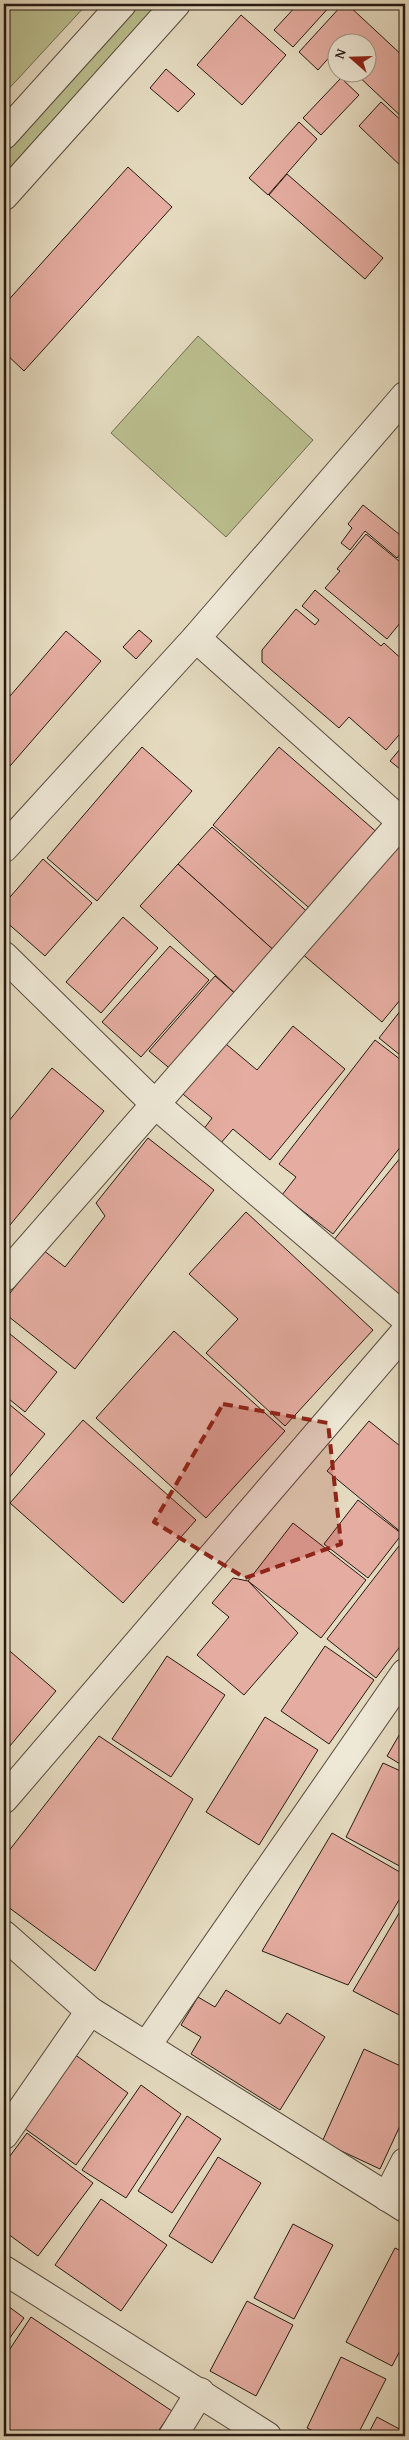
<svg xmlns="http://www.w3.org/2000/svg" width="409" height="2440" viewBox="0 0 409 2440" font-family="'Gentium Book Plus',serif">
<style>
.grass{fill:#babe8e;stroke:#706c50}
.building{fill:#e5ada1;stroke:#261913}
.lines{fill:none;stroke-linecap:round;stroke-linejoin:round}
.minor-casing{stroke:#564a3e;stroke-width:30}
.minor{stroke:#eee8d6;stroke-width:28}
.marked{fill:#8f2418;fill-opacity:0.2;stroke:#8f2418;stroke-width:4;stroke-dasharray:10 6;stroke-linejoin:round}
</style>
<rect width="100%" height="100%" fill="#e5dbc0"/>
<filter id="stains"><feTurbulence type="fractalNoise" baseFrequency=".004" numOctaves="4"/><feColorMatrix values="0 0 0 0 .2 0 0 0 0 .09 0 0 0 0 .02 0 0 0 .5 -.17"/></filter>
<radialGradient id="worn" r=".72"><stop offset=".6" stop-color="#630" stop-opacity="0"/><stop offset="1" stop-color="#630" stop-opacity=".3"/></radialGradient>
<g class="grass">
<polygon points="4,4 87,4 4,94"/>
<polygon points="141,4 158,4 4,174 4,155"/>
<polygon points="198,336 313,440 226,537 111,433"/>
</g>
<g class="building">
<polygon points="298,4 332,4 293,47 274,30"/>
<polygon points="343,4 347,4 405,58 405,120 354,72 366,72 366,42 336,42 336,57 333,53 318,70 299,52"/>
<polygon points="241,15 286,55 242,105 197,65"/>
<polygon points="166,69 195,94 178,112 150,88"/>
<polygon points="341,78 359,95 321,135 303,118"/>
<polygon points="381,102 405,124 405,170 359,126"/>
<polygon points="299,122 317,139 268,195 249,178"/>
<polygon points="128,167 172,207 24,371 4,352 4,305"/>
<polygon points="287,174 383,258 365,279 269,195"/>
<polygon points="363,505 405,539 405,548 397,558 365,531 350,550 341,543 352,528 348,524"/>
<polygon points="366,534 405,566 405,617 387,639 325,588 340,571 337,569"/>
<polygon points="315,590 381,646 384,643 405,662 405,728 386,750 349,717 339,728 262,662 262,650 296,609 315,625 319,620 302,606"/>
<polygon points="139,630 152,641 136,659 123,647"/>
<polygon points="66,631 101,661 4,773 4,703"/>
<polygon points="405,743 405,773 390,761"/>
<polygon points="142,747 192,791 97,901 47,858"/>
<polygon points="279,747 380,835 314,912 213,825"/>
<polygon points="212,827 312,916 278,954 178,864"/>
<polygon points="394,840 405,850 405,994 382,1022 300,952"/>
<polygon points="43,859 92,903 45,956 4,920 4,904"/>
<polygon points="178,864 278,954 239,997 140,906"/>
<polygon points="123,917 158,948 101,1013 66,982"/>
<polygon points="170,946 209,980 141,1057 102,1022"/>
<polygon points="215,976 239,997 174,1072 149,1051"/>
<polygon points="405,1005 405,1059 379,1038"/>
<polygon points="293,1026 345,1069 270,1160 233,1129 220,1144 203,1130 212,1118 178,1090 220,1039 257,1070"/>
<polygon points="375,1040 405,1063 405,1141 333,1234 282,1195 296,1177 279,1164"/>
<polygon points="52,1068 104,1111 10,1225 4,1220 4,1127"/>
<polygon points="148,1138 214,1190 75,1369 4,1313 4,1301 43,1250 65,1267 105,1216 96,1203"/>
<polygon points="405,1152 405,1301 333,1241"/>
<polygon points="246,1212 373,1330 285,1426 206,1353 238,1319 189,1274"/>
<polygon points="174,1331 285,1431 206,1518 96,1418"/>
<polygon points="10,1334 57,1372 25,1412 4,1395 4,1342"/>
<polygon points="4,1400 45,1434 8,1479 4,1475"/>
<polygon points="83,1420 196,1520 123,1603 10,1503"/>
<polygon points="369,1421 405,1450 405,1529 402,1533 327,1471"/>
<polygon points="358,1500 402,1534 368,1578 324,1544"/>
<polygon points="293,1523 366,1580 321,1638 248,1581"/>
<polygon points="402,1542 405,1545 405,1640 376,1678 327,1639"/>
<polygon points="233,1578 248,1581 298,1633 244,1695 197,1655 229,1617 212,1603"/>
<polygon points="4,1646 56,1691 4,1753"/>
<polygon points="325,1646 374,1680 329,1744 281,1711"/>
<polygon points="167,1656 225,1695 171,1777 112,1739"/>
<polygon points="265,1717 318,1750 259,1845 206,1812"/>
<polygon points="405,1725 405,1767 387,1756"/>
<polygon points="99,1736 193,1799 95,1971 4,1904 4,1857"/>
<polygon points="383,1763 405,1773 405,1869 346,1837"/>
<polygon points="332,1833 405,1875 405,1890 348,1985 262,1951"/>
<polygon points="405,1903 405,2018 353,1991"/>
<polygon points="226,1990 280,2024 287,2013 325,2037 280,2110 191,2054 201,2037 181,2025 198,1997 215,2007"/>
<polygon points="364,2049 405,2068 405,2115 380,2169 322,2142"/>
<polygon points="74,2054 128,2093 76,2165 21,2126"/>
<polygon points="141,2085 181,2114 126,2198 82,2170"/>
<polygon points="187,2116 221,2139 172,2213 138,2191"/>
<polygon points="27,2133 93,2183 38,2256 4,2231 4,2164"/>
<polygon points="218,2157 261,2183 212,2263 169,2236"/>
<polygon points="101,2199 167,2245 121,2311 55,2265"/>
<polygon points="293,2224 333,2245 294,2319 254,2298"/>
<polygon points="395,2248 405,2253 405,2341 392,2366 346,2342"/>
<polygon points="247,2301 293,2325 256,2396 210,2371"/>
<polygon points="4,2303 24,2318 4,2346"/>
<polygon points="31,2317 172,2411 155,2436 4,2436 4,2358"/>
<polygon points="341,2357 386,2379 357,2436 324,2436 307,2428"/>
<polygon points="377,2417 405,2432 405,2436 367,2436"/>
</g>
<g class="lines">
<defs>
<g id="minor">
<polyline points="4,135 122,4"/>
<polyline points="4,196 176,4"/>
<polyline points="196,638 405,825"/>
<polyline points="4,848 196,638 405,396"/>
<polyline points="4,956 155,1104 405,1318"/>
<polyline points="4,1277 402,822"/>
<polyline points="4,1799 405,1332"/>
<polyline points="4,1935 90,2011 405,2208"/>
<polyline points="147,2045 405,1673"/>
<polyline points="4,2135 90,2011"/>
<polyline points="387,2197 405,2162"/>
<polyline points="4,2270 267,2436"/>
<polyline points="173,2436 200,2392"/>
</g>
</defs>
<use href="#minor" class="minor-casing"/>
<use href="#minor" class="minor"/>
</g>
<path class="marked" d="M223,1404l105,19 13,121 -96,34 -91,-56z"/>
<rect width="409" height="2440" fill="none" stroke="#e5dbc0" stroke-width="20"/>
<rect x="5" y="5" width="399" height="2430" fill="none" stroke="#261913" stroke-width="2.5"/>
<rect x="10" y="10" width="389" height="2420" fill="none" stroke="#261913"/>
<g transform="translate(352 58) rotate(290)"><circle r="24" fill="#eee8d6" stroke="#9e9588"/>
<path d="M0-4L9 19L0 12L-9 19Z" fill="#8f2418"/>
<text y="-8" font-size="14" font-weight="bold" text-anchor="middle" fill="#261913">N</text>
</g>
<rect width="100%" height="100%" filter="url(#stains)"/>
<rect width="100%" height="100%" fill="url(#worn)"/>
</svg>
